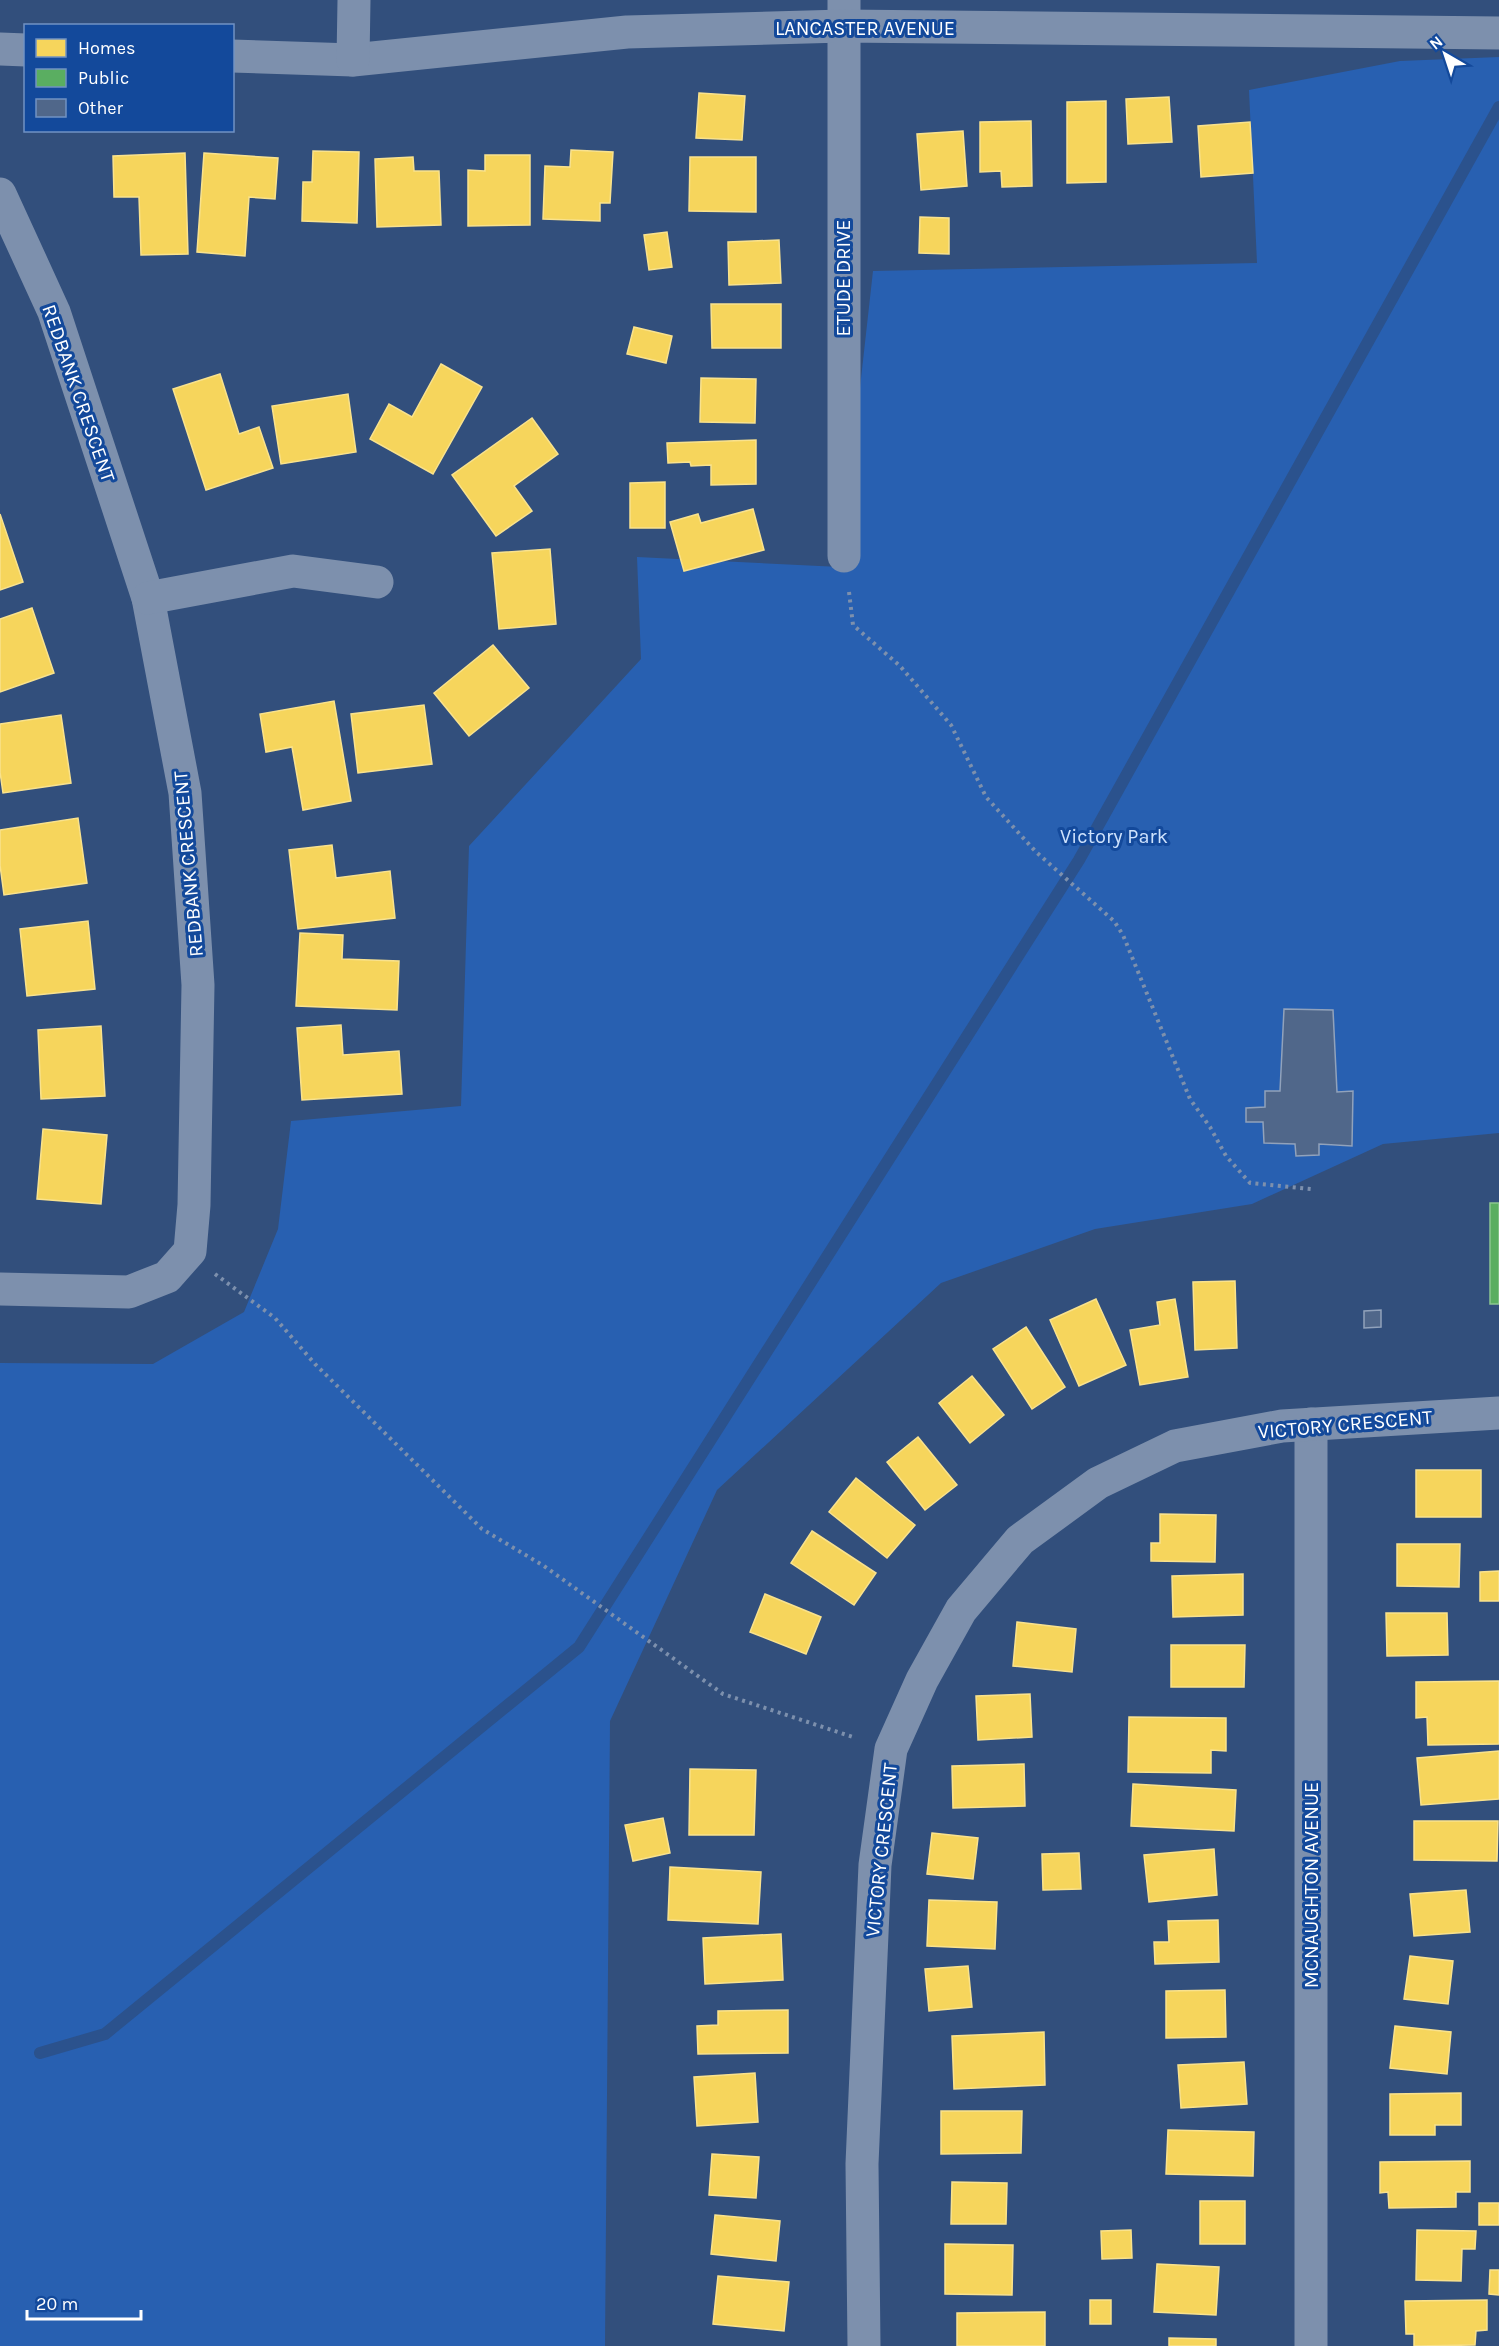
<svg xmlns="http://www.w3.org/2000/svg" width="1499" height="2346" viewBox="0 0 1499 2346" font-family="Karla,sans-serif">
<style>
.green{fill:#2860b1}
.homes{fill:#f6d55c;stroke:#f9e28d;stroke-width:1.5}
.public{fill:#5aae61;stroke:#8cc690;stroke-width:1.5}
.lines{fill:none;stroke-linecap:round;stroke-linejoin:round}
.stream{stroke:#2b528d;stroke-width:12}
.building{fill:#50678a;stroke:#91a2bb;stroke-width:1.5}
.path{stroke:#7d90ad;stroke-width:4;stroke-dasharray:3 4.5;stroke-linecap:butt}
.minor{stroke:#7d90ad;stroke-width:33}
.labels{text-anchor:middle;stroke-width:6;stroke-linejoin:round;paint-order:stroke}
.street-label{font-size:20px;fill:#fff;stroke:#13499b}
.park-label{font-size:20px;fill:#cfe3fd;stroke:#13499b}
</style>
<rect width="100%" height="100%" fill="#324f7c"/>
<polygon class="green" points="1499,57 1499,1133 1383,1144 1252,1204 1095,1229 941,1283 717,1490 610,1721 605,2346 0,2346 0,1363 153,1364 244,1312 278,1229 291,1121 461,1106 469,846 641,659 637,557 840,567 873,271 1257,263 1249,90 1400,61"/>
<g class="homes">
<polygon points="699,93 745,96 742,140 696,138"/>
<polygon points="1169,97 1172,142 1128,144 1126,99"/>
<polygon points="1106,101 1106,182 1067,183 1067,102"/>
<polygon points="1031,121 1032,186 1002,187 1001,171 980,172 980,122"/>
<polygon points="1250,122 1253,173 1201,177 1198,126"/>
<polygon points="963,131 967,186 921,190 917,134"/>
<polygon points="571,150 613,152 610,203 600,203 600,221 543,219 545,166 570,167"/>
<polygon points="313,151 359,152 357,223 302,221 303,182 312,182"/>
<polygon points="185,153 188,254 141,255 139,197 114,197 113,156"/>
<polygon points="204,153 278,158 275,199 249,197 245,256 197,252"/>
<polygon points="485,155 530,155 530,225 468,226 468,170 485,171"/>
<polygon points="413,157 414,171 439,171 441,225 377,227 375,159"/>
<polygon points="690,157 756,157 756,212 689,211"/>
<polygon points="920,217 949,218 949,254 919,253"/>
<polygon points="667,232 672,267 649,270 644,235"/>
<polygon points="779,240 781,283 729,285 728,242"/>
<polygon points="711,304 781,304 781,348 712,348"/>
<polygon points="634,327 672,336 666,363 627,354"/>
<polygon points="441,364 482,387 433,474 370,439 389,404 412,417"/>
<polygon points="220,374 239,434 259,427 273,468 206,490 173,389"/>
<polygon points="701,378 756,379 755,423 700,422"/>
<polygon points="348,394 356,452 281,464 272,406"/>
<polygon points="532,418 558,454 514,486 532,511 496,536 452,475"/>
<polygon points="756,440 756,484 711,485 711,465 691,466 690,462 668,463 667,443"/>
<polygon points="665,482 665,528 630,528 630,483"/>
<polygon points="753,509 764,550 684,571 670,522 698,514 701,523"/>
<polygon points="0,514 23,582 0,590"/>
<polygon points="550,549 556,624 499,629 492,553"/>
<polygon points="32,608 54,673 0,692 0,619"/>
<polygon points="493,645 529,688 469,736 434,693"/>
<polygon points="334,701 351,801 303,810 292,747 266,752 260,714"/>
<polygon points="424,705 432,764 358,773 351,714"/>
<polygon points="61,715 71,783 3,793 0,772 0,724"/>
<polygon points="78,818 87,883 4,895 0,865 0,830"/>
<polygon points="332,845 336,878 390,871 395,918 298,929 289,850"/>
<polygon points="88,921 95,989 27,996 20,929"/>
<polygon points="300,933 343,935 342,959 399,961 397,1010 296,1006"/>
<polygon points="341,1025 343,1055 399,1051 402,1094 302,1100 297,1028"/>
<polygon points="101,1026 105,1096 41,1099 38,1030"/>
<polygon points="43,1129 107,1135 101,1204 37,1199"/>
<polygon points="1235,1281 1237,1348 1195,1350 1193,1282"/>
<polygon points="1096,1299 1126,1365 1079,1386 1050,1320"/>
<polygon points="1175,1299 1188,1377 1140,1385 1130,1330 1160,1325 1157,1302"/>
<polygon points="1026,1327 1065,1387 1032,1409 993,1349"/>
<polygon points="972,1376 1004,1415 970,1443 939,1403"/>
<polygon points="918,1437 957,1485 925,1510 887,1462"/>
<rect x="1416" y="1470" width="65" height="47"/>
<polygon points="856,1478 915,1525 887,1558 829,1512"/>
<polygon points="1160,1514 1216,1515 1215,1562 1151,1561 1151,1543 1160,1543"/>
<polygon points="812,1531 876,1573 854,1605 791,1563"/>
<polygon points="1397,1544 1460,1544 1459,1587 1397,1586"/>
<polygon points="1499,1571 1499,1601 1480,1601 1480,1572"/>
<polygon points="1243,1574 1243,1615 1173,1617 1172,1576"/>
<polygon points="765,1594 821,1617 806,1654 750,1632"/>
<polygon points="1386,1613 1447,1613 1448,1655 1387,1656"/>
<polygon points="1017,1622 1076,1629 1072,1672 1013,1666"/>
<polygon points="1171,1645 1245,1645 1244,1687 1171,1687"/>
<polygon points="1499,1681 1499,1744 1428,1745 1427,1717 1416,1718 1416,1682"/>
<polygon points="1030,1694 1032,1737 978,1740 976,1696"/>
<polygon points="1129,1717 1226,1718 1226,1751 1211,1750 1211,1773 1128,1772"/>
<polygon points="1499,1751 1499,1799 1421,1805 1417,1758"/>
<polygon points="1024,1764 1025,1806 953,1808 952,1766"/>
<polygon points="690,1769 756,1770 754,1835 689,1835"/>
<polygon points="1133,1784 1236,1790 1234,1831 1131,1826"/>
<polygon points="663,1818 670,1853 633,1861 625,1825"/>
<polygon points="1414,1821 1498,1821 1497,1861 1414,1860"/>
<polygon points="932,1833 978,1838 973,1879 927,1874"/>
<polygon points="1214,1849 1217,1895 1149,1902 1144,1855"/>
<polygon points="1079,1853 1081,1889 1043,1890 1042,1854"/>
<polygon points="670,1867 761,1872 758,1924 668,1920"/>
<polygon points="1466,1890 1470,1932 1414,1936 1410,1894"/>
<polygon points="929,1900 997,1902 995,1949 927,1946"/>
<polygon points="1218,1920 1219,1962 1155,1964 1154,1942 1169,1942 1168,1921"/>
<polygon points="781,1934 783,1980 705,1984 703,1938"/>
<polygon points="1410,1956 1453,1961 1448,2004 1404,1999"/>
<polygon points="968,1966 972,2007 929,2011 925,1969"/>
<polygon points="1225,1990 1226,2037 1166,2038 1166,1991"/>
<polygon points="788,2010 788,2053 698,2054 697,2026 718,2025 718,2011"/>
<polygon points="1395,2026 1451,2032 1447,2074 1390,2068"/>
<polygon points="1044,2032 1045,2085 954,2089 952,2036"/>
<polygon points="1244,2062 1247,2104 1181,2108 1178,2065"/>
<polygon points="755,2073 758,2122 697,2126 694,2077"/>
<polygon points="1461,2093 1461,2125 1435,2125 1435,2135 1390,2135 1390,2094"/>
<polygon points="941,2111 1022,2111 1021,2153 941,2154"/>
<polygon points="1168,2130 1254,2132 1253,2176 1166,2174"/>
<polygon points="712,2154 759,2157 756,2198 709,2195"/>
<polygon points="1470,2161 1470,2192 1456,2192 1456,2207 1389,2208 1388,2192 1380,2193 1380,2162"/>
<polygon points="952,2182 1007,2183 1006,2224 951,2224"/>
<rect x="1200" y="2201" width="45" height="43"/>
<rect x="1479" y="2203" width="20" height="22"/>
<polygon points="715,2215 780,2221 776,2261 711,2254"/>
<polygon points="1131,2230 1132,2258 1102,2259 1101,2231"/>
<polygon points="1417,2230 1476,2231 1475,2249 1462,2249 1461,2281 1416,2280"/>
<polygon points="945,2244 1013,2245 1012,2295 945,2294"/>
<polygon points="1157,2264 1219,2267 1216,2315 1154,2312"/>
<polygon points="1490,2270 1499,2270 1499,2295 1489,2294"/>
<polygon points="718,2276 789,2282 784,2331 713,2324"/>
<rect x="1090" y="2300" width="21" height="24"/>
<polygon points="1487,2300 1487,2330 1476,2331 1475,2345 1414,2346 1414,2334 1406,2334 1405,2301"/>
<polygon points="1045,2312 1045,2346 957,2346 957,2313"/>
<polygon points="1169,2338 1216,2339 1216,2346 1169,2346"/>
</g>
<rect class="public" x="1490" y="1203" width="9" height="101"/>
<g class="lines">
<polyline class="stream" points="40,2053 105,2034 579,1647 1079,860 1499,107"/>
</g>
<g class="building">
<polygon points="1284,1009 1333,1010 1337,1092 1353,1091 1352,1146 1319,1144 1319,1155 1296,1156 1295,1144 1264,1143 1263,1122 1246,1122 1246,1108 1265,1107 1265,1091 1280,1091"/>
<polygon points="1381,1310 1381,1327 1364,1328 1364,1311"/>
</g>
<g class="lines">
<g class="path">
<polyline points="849,592 853,625 900,666 951,725 986,797 1036,852 1114,921 1123,935 1190,1099 1210,1127 1226,1156 1250,1183 1311,1189"/>
<polyline points="215,1274 275,1318 315,1364 482,1529 544,1566 723,1694 856,1738"/>
</g>
<g class="minor">
<polyline points="844,0 844,556"/>
<polyline points="0,49 26,50"/>
<polyline points="232,56 353,60 627,32 843,26 1499,33"/>
<polyline points="353,60 354,0"/>
<polyline points="0,194 54,312 148,598 185,793 198,985 194,1205 190,1251 167,1277 129,1292 0,1289"/>
<polyline points="148,598 293,571 377,582"/>
<polyline points="1311,1424 1311,2346"/>
<polyline points="864,2346 862,2164 875,1865 891,1749 922,1680 961,1610 1020,1540 1098,1483 1175,1446 1282,1426 1499,1413"/>
</g>
</g>
<g class="labels">
<g class="street-label">
<text x="865" y="35">LANCASTER AVENUE</text>
<text transform="translate(843 278) rotate(-90)" y="7">ETUDE DRIVE</text>
<text transform="translate(79 393) rotate(71)" y="7">REDBANK CRESCENT</text>
<text transform="translate(188 864) rotate(-95)" y="7">REDBANK CRESCENT</text>
<text transform="translate(1345 1424) rotate(-5)" y="7">VICTORY CRESCENT</text>
<text transform="translate(881 1850) rotate(-84)" y="7">VICTORY CRESCENT</text>
<text transform="translate(1311 1885) rotate(-90)" y="7">MCNAUGHTON AVENUE</text>
</g>
<g class="park-label">
<text x="1114" y="843">Victory Park</text>
</g>
</g>
<rect x="24" y="24" width="210" height="108" fill="#13499b" stroke="#7192c3" stroke-width="1.5"/>
<rect x="36" y="39" width="30" height="18" fill="#f6d55c" stroke="#7192c3" stroke-width="1.5"/>
<text x="78" y="54" font-size="18" fill="#ffffff">Homes</text>
<rect x="36" y="69" width="30" height="18" fill="#5aae61" stroke="#7192c3" stroke-width="1.5"/>
<text x="78" y="84" font-size="18" fill="#ffffff">Public</text>
<rect x="36" y="99" width="30" height="18" fill="#50678a" stroke="#7192c3" stroke-width="1.5"/>
<text x="78" y="114" font-size="18" fill="#ffffff">Other</text>
<g transform="translate(1445 54) rotate(321)" stroke="#13499b" stroke-width="4.5" paint-order="stroke">
<path d="M0-4.5L10 22L0 15L-10 22Z" fill="#ffffff"/>
<text y="-9" font-size="16" font-weight="bold" text-anchor="middle" fill="#ffffff">N</text>
</g>
<path d="M27 2310v9h114v-9" fill="none" stroke="#ffffff" stroke-width="3"/>
<text x="36" y="2310" font-size="18" fill="#ffffff" stroke="#13499b" stroke-width="4.5" paint-order="stroke">20 m</text>
</svg>
